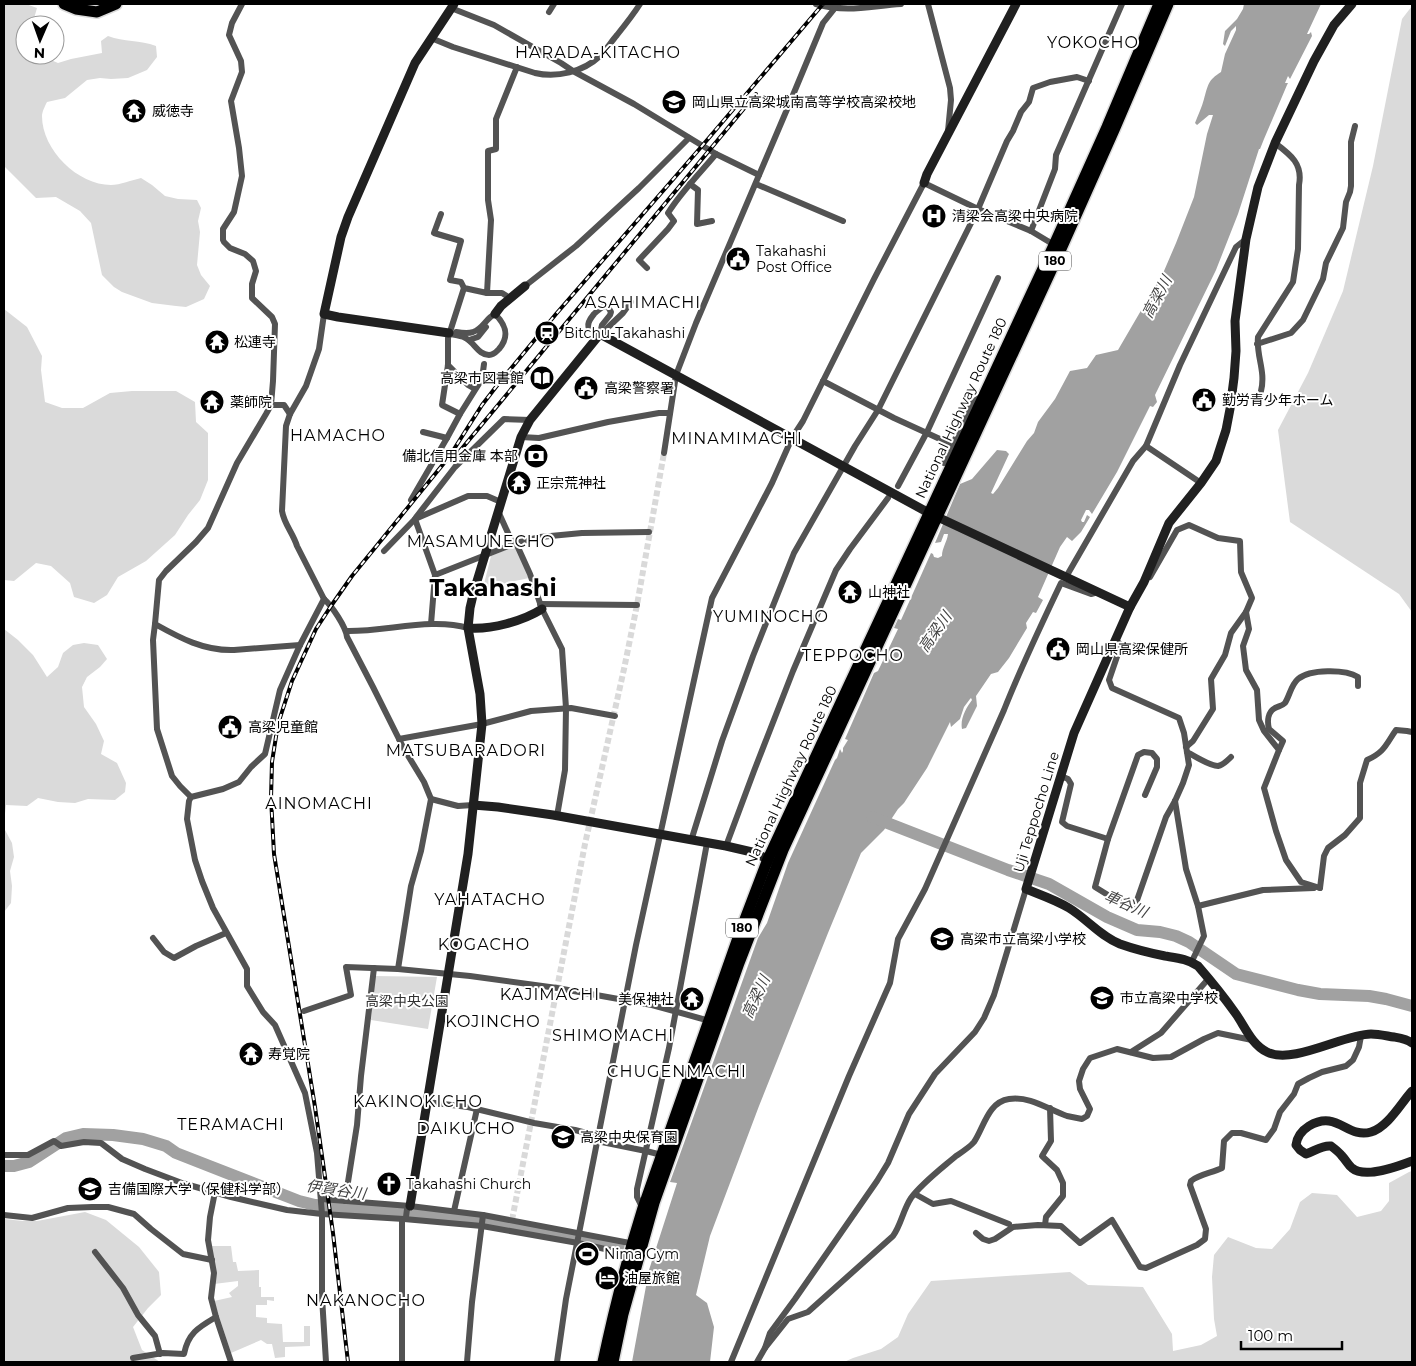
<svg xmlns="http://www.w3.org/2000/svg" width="1416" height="1366" viewBox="0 0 1416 1366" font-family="Montserrat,'Noto Sans JP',sans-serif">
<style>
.green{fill:#dadada}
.water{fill:#a1a1a1}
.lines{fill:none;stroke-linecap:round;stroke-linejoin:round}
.river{stroke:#a1a1a1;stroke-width:12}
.street-tunnel{stroke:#d9d9d9;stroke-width:6;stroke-dasharray:6 3;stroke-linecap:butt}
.highway-casing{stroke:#dbdbdb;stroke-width:14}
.street{stroke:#535353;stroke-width:6}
.secondary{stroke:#202020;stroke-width:9}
.highway{stroke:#000;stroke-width:11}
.rail-casing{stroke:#000;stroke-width:4}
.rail{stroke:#fff;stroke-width:2;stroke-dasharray:5.5;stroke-linecap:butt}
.labels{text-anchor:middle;stroke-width:4;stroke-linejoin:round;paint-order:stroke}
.shield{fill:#fff;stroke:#4c4c4c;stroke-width:1}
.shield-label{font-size:12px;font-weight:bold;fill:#000}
.poi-label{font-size:14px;fill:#000;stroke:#fff;text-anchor:start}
.street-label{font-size:14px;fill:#000;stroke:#fff}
.park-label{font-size:14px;fill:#313131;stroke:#fff}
.water-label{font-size:15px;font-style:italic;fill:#424242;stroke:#fff}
.quarter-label{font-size:16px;letter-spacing:1px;fill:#000;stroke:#fff}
.town-label{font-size:24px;font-weight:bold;fill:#000;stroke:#fff}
</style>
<rect width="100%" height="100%" fill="#fff"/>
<g class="green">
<path d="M4,4h22l11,4 -4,14 -3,3h-5v4l-3,3 3,5v18h14l19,8 13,-4 31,-6 -1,-12 7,-5c16,6 32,4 48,10l1,11 -10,13 -19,8 -17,1 -11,-1 -13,2 -22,18 -18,4c-2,4 -5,10 -5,14 0,34 36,69 69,69 9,0 21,-5 30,-7l11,7 13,11 13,3 19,1 4,8 -3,13 2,11 -3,33 4,10 9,11 -6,13 -18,8 -10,-1 -24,-3 -30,-11 -8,-5 -12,-12 -11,-52 -11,-12 -24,-14 -20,1 -32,-32z"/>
<polygon points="1412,6 1412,612 1399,594 1290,522 1278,430 1308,373 1343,291 1373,166 1402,19"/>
<polygon points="4,309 27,327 42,356 41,370 45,402 62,408 83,408 110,393 132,391 176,391 195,402 196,422 208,433 208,480 200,500 188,515 175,535 146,561 118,577 107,595 94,603 74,597 70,583 51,566 36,563 14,581 4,580"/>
<polygon points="513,547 516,548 529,578 483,588 491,556"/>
<polygon points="4,629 18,640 33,655 47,677 58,667 63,653 73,645 84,643 98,645 107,659 100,667 87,677 82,687 84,707 96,724 104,741 101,754 117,763 126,783 125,792 115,800 88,799 75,803 58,802 38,798 27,806 6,805 4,822 5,830 12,843 14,857 10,871 12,886 11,903 4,912"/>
<polygon points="375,976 437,977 428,1029 371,1020"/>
<polygon points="1412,1171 1412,1362 844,1362 853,1358 881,1349 898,1337 908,1314 931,1281 1070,1272 1088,1285 1143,1287 1172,1334 1173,1351 1201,1345 1217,1336 1214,1319 1212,1277 1214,1255 1228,1237 1256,1248 1272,1249 1290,1229 1300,1202 1312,1193 1337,1195 1357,1217 1381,1211 1389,1201 1389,1183 1409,1172"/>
<polygon points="85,1212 106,1220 139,1247 159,1272 161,1295 148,1308 133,1327 142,1350 160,1362 4,1362 4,1219 23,1221 37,1221"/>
<polygon points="212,1246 231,1246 233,1262 236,1262 238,1271 259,1270 259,1287 261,1287 261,1297 274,1297 274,1301 267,1300 267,1305 256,1305 256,1317 267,1318 267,1323 282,1324 283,1342 304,1342 304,1326 310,1326 310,1346 285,1347 285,1357 275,1358 272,1344 267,1344 261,1340 231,1353 214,1301 232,1297 229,1293 238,1286 238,1281 214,1284"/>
</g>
<path class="water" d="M1244,4h77l-14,30h2l2,-2 1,4 -22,43 -2,-3 -3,7h3l-1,2 -23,54 -4,10h-1l-21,65 -22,56 -61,125 2,7 -4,5 -3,-1 -33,66 -25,42 -3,-4h-3l-5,10 1,2h2l3,-7 3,2 -9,15 -9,9 -5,-4 -7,10 -22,50 5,3 -7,13 -3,-1 -7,11 1,5 -18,30 -11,14 -7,2 -15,22 1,10 -11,22 -4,1c-2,-10 4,-21 10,-29l-1,-2 -1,1 -6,8 -4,12 -9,8 -1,-5 -23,46 -23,35 -6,6 -14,21 -23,23 -33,80 -69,173 -49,130 -14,59 11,8 7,24 -4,35h-78l17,-92 28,-87 -7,-1 88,-244 9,-15 21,-60 47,-103 2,-2 3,-9 2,4 1,-2v-3l5,-8 -3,-1 29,-66 4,-2 20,-42 -4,-1 4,-9 3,1 30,-67 2,1 1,3 4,1 4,-2c0,-8 5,-14 6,-22h-4l-3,8 -6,1 25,-59 12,-5 25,-29 9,1 3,3 -18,39 2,1 5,-6 29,-47 7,-8 4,-11 17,-23 15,-28 17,-3 9,-13 22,-5 46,-79 12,-28 18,-46 13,-63 6,-19h-4l-12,10 -2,-2c3,-8 7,-16 9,-24 4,-14 4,-19 17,-27l4,-18 11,-24v-4l-5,5 -6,15 -2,-2 2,-13 12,-12 6,-10z"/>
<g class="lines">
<g class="river">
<polyline points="872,817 1008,870 1049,884 1107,917 1137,930 1160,932 1176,936 1189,942 1236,974 1298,990 1320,994 1369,996 1386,999 1412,1006"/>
<polyline points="4,1166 14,1166 29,1162 66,1138 83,1134 113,1135 143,1139 166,1146 176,1153 299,1201 315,1205 492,1222 622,1247"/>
</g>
<polyline class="street-tunnel" points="512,1220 585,844 624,669 637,605 664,453"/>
<defs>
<g id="highway">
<polyline points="64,4 76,9 97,12 116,4"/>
<path d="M603,1362c11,-52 24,-103 40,-154l96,-273 29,-76 286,-614 53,-118 52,-123"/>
<polyline points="613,1362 623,1314 654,1203 739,963 783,850 1061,249 1114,130 1168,4"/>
</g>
</defs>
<use href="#highway" class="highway-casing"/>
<g class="street">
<polyline points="242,4 232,23 229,35 241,61 242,72 231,101 239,148 242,176 234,212 223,229 223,240 224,242 230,248 245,254 253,261 256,271 252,284 252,298 272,317 275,324 273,381 271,405 284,405 290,414"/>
<path d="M816,4c31,9 54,2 85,0"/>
<polyline points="928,4 950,88 951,100 948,131"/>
<polyline points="451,8 494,25 561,63 573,71 634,104 716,154 759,175"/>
<polyline points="549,12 554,4"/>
<path d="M431,38l22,9 82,26c22,5 48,-1 65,-17 6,-6 11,-14 17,-21 8,-10 16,-20 23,-31"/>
<polyline points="690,184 698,190 697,224 712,221"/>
<polyline points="756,184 843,221"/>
<polyline points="441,214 434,233 461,241 450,280 461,282 464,288 487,293 491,220 488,200 488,151 496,149 496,119 517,67"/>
<polyline points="1031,231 1055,169 1056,155 1122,4"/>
<path d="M647,268l-8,-8 29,-31 6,-8 -6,-8c13,-21 32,-40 48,-59"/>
<polyline points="525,286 576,246 639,188 689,138"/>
<polyline points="487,293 502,293 510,298"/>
<path d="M605,306l3,1 3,5 -1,3 -8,10 -2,9c-14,-4 -15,-9 -6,-20 4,-4 6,-6 11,-8z"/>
<path d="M324,314l-5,35 -13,37 -16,28 -4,12 -4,85c2,13 11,22 15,35l27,53c8,7 22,28 23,38l26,50 31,62 20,33 7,17 -10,52 -10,35 -13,83"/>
<path d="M456,332c6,1 12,2 17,0 10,-3 13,-14 22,-18"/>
<path d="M449,333c6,3 13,2 18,6 8,5 12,16 22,16 5,0 7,-3 10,-6 11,-13 7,-24 -4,-35"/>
<polyline points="601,334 623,313 631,302"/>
<polyline points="469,340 478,337 486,327"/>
<polyline points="1257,344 1291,333 1303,320 1323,279 1326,263 1343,228 1346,202 1350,192 1351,186 1351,142 1355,126"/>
<polyline points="448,365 468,385 475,389"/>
<polyline points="823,381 894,418 953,445"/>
<path d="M1261,391c5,-20 -5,-35 -3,-54l35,-55 5,-33 1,-64c4,-21 -8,-30 -24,-42"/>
<polyline points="460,414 442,405 448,365 448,338 464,288"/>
<polyline points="423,432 447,438 460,414 482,379 484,364"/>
<polyline points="521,437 539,438 608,422 659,413 670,413"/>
<polyline points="1146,446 1201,483"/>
<polyline points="664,453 676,375 696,323 788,107 823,23 835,8"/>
<polyline points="944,463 972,403 981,396"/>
<polyline points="898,486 927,432 998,278"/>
<polyline points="411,500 447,438"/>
<polyline points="498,511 513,544"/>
<polyline points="516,543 530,574 542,609 562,649 566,708 565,770 557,816"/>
<polyline points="384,551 415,519 468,496 487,496 501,502"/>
<polyline points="435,575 516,543 540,537 582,533 649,532"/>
<polyline points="1066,577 1133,461 1146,446 1180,365 1236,247 1246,239"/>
<polyline points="1150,577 1177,530 1189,525 1218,538 1240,541 1241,572 1252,598 1246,612 1231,633 1225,655 1211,679 1213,709 1193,741 1186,747"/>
<polyline points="324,599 300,645 280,690 265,754 251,767 239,782 223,789 191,797 189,801 187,819 195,860 202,881 213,908 247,969 247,986 263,1012 275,1025 305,1093 317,1153 322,1214 322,1297 326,1362"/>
<polyline points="540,604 637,605"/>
<polyline points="1246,612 1249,629 1243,646 1246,670 1257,690 1259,720 1264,731 1279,750 1264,788 1276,831 1286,860 1301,882 1320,888"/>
<polyline points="155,624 159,580 166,571 196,542 208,528 237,463 266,414 271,405"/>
<polyline points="431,624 435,575 415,519 417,516 455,467 504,419 530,420"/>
<path d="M346,631c40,1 85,-14 122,-3"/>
<polyline points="1116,640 1121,645 1109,680 1112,688 1179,718 1184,733 1189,765 1183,783 1175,801 1166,817 1135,906 1116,900 1095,887 1108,839 1138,755 1144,752 1152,753 1157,759 1157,767 1145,795"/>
<polyline points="399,739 482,724 531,711 571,708 615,716"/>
<path d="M1279,750l4,-9 -14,-12c-2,-8 -1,-17 6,-21 4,-2 7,-2 10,-5 5,-8 6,-18 13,-24 12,-10 47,-10 60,-2v9"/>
<path d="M1187,752c7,4 23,14 31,14 5,-1 10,-6 13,-9"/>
<polyline points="1061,776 1068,779 1071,784 1062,822 1067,826 1108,839"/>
<path d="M191,797l-11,-11 -8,-10 -15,-47 -4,-89 2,-16c25,14 49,27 79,26l66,-5"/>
<polyline points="431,799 458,806 473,805"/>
<polyline points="1175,801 1186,869 1198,906 1204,936 1192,961"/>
<polyline points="691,841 722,741 753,656 794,553 855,446 878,410 978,209 1007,141 1013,131 1021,112 1029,102 1033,88 1050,82 1077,77 1089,81"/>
<polyline points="726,846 754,771 793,671 836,570 850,549 888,498"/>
<path d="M1320,888l4,-32 4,-8 17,-13 15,-17v-35l7,-23c18,-8 19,-16 29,-30l11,1 5,1"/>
<polyline points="1198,906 1263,890 1314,888"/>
<polyline points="153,938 164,952 174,958 196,946 226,933"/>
<polyline points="304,1011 351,995 346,967 398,969 470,976 557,988 652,1005 710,1021"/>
<polyline points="1131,1052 1161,1033 1209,978"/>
<polyline points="427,1102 468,1107 534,1123 575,1130 598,1136"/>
<polyline points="597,1141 646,1151 662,1155"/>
<polyline points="4,1155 28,1155 54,1141 61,1146 84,1142 101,1143 122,1159 145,1169 182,1183 231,1197 287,1210 322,1214 404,1219 482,1226 578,1243 632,1255"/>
<polyline points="215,1192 210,1217 208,1240 214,1273 211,1298 216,1317 231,1362"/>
<polyline points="915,1194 933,1204 951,1201 1009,1224"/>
<polyline points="321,1199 410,1206 483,1215 635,1244"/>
<polyline points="345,1201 357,1125 361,1076 374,968"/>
<polyline points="642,1207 637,1197 637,1189 669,1048 707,843"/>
<polyline points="454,1211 477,1109"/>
<polyline points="4,1215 32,1218 68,1208 92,1207 108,1207 134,1214 151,1229 183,1254 212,1260"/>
<polyline points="1045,1225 1046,1217 1063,1196 1063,1183 1057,1170 1042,1156 1051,1141 1050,1108"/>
<path d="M976,1233l7,6 6,2 6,-2 18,-12 25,-2 23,1 19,17 32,-23 28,47 6,1 51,-23 8,-6 1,-10 -16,-44 1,-4c9,-7 21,-8 31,-13l2,-27 8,-8h9l25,7 8,-11 6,-17 14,-18 4,-10 11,-6 13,-6 24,-6 7,-6 6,-13 2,-11"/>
<polyline points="95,1252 123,1288 138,1315 155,1336 160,1354"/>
<path d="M765,1348l23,-29 20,-7 85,-76c8,-11 10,-26 18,-38 11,-15 31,-30 45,-42 6,-4 14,-9 18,-14 10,-15 14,-40 35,-43 22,-3 38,10 58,17 5,1 10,2 15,3l5,-3 3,-7 -10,-20 -1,-8 4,-12 7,-11 27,-9 36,9 18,-1 33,-18 14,-6 34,7"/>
<path d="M133,1358l30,-5 21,1c4,-21 15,-27 32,-37"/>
<polyline points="402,1362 402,1221 406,1217 407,1209 410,1206"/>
<polyline points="467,1362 472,1302 483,1215"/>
<polyline points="557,1362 566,1299 636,945 712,598 772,483 792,438 803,421 874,279 924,183 978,209 1031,231 1056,246"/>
<path d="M731,1362l118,-286 41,-93 8,-44 27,-50 79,-179c17,-43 37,-85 57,-127l30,11 7,-2"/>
<polyline points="757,1362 765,1348 770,1333 795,1299 877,1181 888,1163 909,1114 935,1074 975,1032 984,1018 994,995 1026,889"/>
</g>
<g class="secondary">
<path d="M1352,4l-18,21 -20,36 -39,82 -17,44 -12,52 -11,82 1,30 -2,27 -4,31 -4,21 -10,31 -15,22 -32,40 -25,59 -14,25 -56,126 -48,156c15,6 30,11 43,19 18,11 31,28 51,36 14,5 30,9 45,12 12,2 23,3 33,10 13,15 26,31 38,48 9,13 16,31 31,38 26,13 77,-18 104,-18 8,0 16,2 23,3 6,1 13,2 18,6"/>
<polyline points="924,183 927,174 1016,4"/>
<polyline points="495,314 501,306 525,286"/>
<polyline points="449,333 338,317 324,314 341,237 348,217 415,63 454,4"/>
<path d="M468,628c23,2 55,-7 74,-19"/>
<polyline points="473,805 498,807 553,815 726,846 752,852 772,861"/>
<path d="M1412,1091c-11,12 -24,36 -41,41 -24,7 -34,-23 -62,-6 -8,5 -12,11 -13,19l4,5 6,4c9,-3 16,-9 25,-8 4,3 8,6 11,10 4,4 6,9 10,12 13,11 47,-2 60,-7"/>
<polyline points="410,1206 468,854 482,724 480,694 468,628 470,608 474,591 521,437 530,420 600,334 929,513 1130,607"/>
</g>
<use href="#highway" class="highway"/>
<defs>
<g id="rail">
<polyline points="459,452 756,94"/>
<polyline points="348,1362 333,1233 315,1107 274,854 271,798 272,762 278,724 292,681 316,629 331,606 352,576 449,457 482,405 499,383 556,314 702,146 823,4"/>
</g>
</defs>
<use href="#rail" class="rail-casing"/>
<use href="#rail" class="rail"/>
</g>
<defs>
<symbol id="school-disc" viewBox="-11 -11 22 22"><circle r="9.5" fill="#000" stroke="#fff"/><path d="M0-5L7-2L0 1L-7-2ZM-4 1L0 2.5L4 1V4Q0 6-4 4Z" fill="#fff"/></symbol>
<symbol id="temple-disc" viewBox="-11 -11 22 22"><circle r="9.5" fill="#000" stroke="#fff"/><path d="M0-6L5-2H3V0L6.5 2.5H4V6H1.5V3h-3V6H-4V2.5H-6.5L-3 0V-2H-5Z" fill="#fff"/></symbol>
<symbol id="hospital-disc" viewBox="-11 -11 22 22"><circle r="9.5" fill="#000" stroke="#fff"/><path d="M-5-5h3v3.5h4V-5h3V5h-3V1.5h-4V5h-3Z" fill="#fff"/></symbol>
<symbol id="civic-disc" viewBox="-11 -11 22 22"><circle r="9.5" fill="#000" stroke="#fff"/><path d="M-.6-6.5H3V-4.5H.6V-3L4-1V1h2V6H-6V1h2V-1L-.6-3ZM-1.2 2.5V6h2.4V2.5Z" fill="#fff"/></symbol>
<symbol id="station-disc" viewBox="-11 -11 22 22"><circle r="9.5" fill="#000" stroke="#fff"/><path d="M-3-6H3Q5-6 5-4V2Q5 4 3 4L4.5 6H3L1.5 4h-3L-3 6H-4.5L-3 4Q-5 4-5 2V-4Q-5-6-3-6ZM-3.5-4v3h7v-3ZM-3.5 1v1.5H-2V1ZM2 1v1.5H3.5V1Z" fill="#fff"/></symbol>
<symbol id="library-disc" viewBox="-11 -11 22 22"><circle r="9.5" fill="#000" stroke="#fff"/><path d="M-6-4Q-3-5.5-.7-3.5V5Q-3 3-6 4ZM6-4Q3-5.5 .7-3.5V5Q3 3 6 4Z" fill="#fff"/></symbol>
<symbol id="bank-disc" viewBox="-11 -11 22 22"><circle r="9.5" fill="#000" stroke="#fff"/><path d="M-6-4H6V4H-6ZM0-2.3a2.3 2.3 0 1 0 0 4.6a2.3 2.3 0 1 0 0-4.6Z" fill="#fff"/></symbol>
<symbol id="church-disc" viewBox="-11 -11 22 22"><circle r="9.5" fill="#000" stroke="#fff"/><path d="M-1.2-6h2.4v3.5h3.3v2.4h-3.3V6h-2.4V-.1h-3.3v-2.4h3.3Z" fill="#fff"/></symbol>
<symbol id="university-disc" viewBox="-11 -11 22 22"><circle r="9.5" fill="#000" stroke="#fff"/><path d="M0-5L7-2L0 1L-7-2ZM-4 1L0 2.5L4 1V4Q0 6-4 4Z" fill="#fff"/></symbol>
<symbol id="stadium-disc" viewBox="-11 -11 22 22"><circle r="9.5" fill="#000" stroke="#fff"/><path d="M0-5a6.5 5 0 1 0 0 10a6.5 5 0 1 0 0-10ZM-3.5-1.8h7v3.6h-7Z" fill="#fff"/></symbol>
<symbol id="hotel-disc" viewBox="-11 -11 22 22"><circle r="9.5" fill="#000" stroke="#fff"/><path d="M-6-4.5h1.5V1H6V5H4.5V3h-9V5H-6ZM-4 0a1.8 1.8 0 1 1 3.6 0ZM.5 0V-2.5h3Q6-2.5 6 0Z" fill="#fff"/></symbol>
</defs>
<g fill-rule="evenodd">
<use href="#school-disc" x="660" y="88" width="28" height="28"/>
<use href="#temple-disc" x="120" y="97" width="28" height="28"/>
<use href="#hospital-disc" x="920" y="202" width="28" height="28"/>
<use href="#civic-disc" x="724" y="245" width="28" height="28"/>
<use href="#station-disc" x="533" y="319" width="28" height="28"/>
<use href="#temple-disc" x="203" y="328" width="28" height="28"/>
<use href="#library-disc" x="528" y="364" width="28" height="28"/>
<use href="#civic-disc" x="572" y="374" width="28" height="28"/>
<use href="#civic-disc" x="1190" y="386" width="28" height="28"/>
<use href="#temple-disc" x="198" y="388" width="28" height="28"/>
<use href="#bank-disc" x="522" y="442" width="28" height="28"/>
<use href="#temple-disc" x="505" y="469" width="28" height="28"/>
<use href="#temple-disc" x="836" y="578" width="28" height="28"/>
<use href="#civic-disc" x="1044" y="635" width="28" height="28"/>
<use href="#civic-disc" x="216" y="713" width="28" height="28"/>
<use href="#school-disc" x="928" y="925" width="28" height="28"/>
<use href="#school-disc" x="1088" y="984" width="28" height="28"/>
<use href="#temple-disc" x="678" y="985" width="28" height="28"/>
<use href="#temple-disc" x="237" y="1040" width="28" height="28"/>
<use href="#school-disc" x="549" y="1123" width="28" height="28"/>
<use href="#church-disc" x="375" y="1170" width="28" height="28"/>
<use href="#university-disc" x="76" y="1175" width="28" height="28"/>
<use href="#stadium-disc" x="573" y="1240" width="28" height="28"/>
<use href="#hotel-disc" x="593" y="1264" width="28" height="28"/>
</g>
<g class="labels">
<g class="shield">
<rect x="1039" y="251.5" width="32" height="19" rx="4"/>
<rect x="726" y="918.5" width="32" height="19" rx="4"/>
</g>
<g class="shield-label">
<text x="1055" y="265">180</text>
<text x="742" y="932">180</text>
</g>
<g class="poi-label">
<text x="692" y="107">岡山県立高梁城南高等学校高梁校地</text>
<text x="152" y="116">威徳寺</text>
<text x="952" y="221">清梁会高梁中央病院</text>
<text x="756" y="256">Takahashi<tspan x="756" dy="16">Post Office</tspan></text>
<text x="564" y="338">Bitchu-Takahashi</text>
<text x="234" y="347">松連寺</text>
<text x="524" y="383" text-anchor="end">高梁市図書館</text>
<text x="604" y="393">高梁警察署</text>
<text x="1222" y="405">勤労青少年ホーム</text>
<text x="230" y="407">薬師院</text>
<text x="518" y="461" text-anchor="end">備北信用金庫 本部</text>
<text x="536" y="488">正宗荒神社</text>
<text x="868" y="597">山神社</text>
<text x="1076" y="654">岡山県高梁保健所</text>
<text x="248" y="732">高梁児童館</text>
<text x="960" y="944">高梁市立高梁小学校</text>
<text x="1120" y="1003">市立高梁中学校</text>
<text x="674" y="1004" text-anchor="end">美保神社</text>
<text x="268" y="1059">寿覚院</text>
<text x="580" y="1142">高梁中央保育園</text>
<text x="406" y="1189">Takahashi Church</text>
<text x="108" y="1194">吉備国際大学（保健科学部）</text>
<text x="604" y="1259">Nima Gym</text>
<text x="624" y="1283">油屋旅館</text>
</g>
<g class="street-label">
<text transform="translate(961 408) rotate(-65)" y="5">National Highway Route 180</text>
<text transform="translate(791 776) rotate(-65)" y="5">National Highway Route 180</text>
<text transform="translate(1036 812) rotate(-73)" y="5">Uji Teppocho Line</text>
</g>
<g class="park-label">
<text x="407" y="1006">高梁中央公園</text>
</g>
<g class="water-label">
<text transform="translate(1157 297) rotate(-62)" y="5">高梁川</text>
<text transform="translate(935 632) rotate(-55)" y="5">高梁川</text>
<text transform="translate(1126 904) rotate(24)" y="5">車谷川</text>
<text transform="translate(756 997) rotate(-65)" y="5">高梁川</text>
<text transform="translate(336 1190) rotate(8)" y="5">伊賀谷川</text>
</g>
<g class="quarter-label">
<text x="1093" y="48">YOKOCHO</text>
<text x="598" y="58">HARADA-KITACHO</text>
<text x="643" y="308">ASAHIMACHI</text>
<text x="338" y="441">HAMACHO</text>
<text x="737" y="444">MINAMIMACHI</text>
<text x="481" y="547">MASAMUNECHO</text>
<text x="771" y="622">YUMINOCHO</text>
<text x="853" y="661">TEPPOCHO</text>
<text x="466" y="756">MATSUBARADORI</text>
<text x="319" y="809">AINOMACHI</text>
<text x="490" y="905">YAHATACHO</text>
<text x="484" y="950">KOGACHO</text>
<text x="550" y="1000">KAJIMACHI</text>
<text x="493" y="1027">KOJINCHO</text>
<text x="613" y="1041">SHIMOMACHI</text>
<text x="677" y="1077">CHUGENMACHI</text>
<text x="418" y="1107">KAKINOKICHO</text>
<text x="231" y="1130">TERAMACHI</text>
<text x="466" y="1134">DAIKUCHO</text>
<text x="366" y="1306">NAKANOCHO</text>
</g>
<g class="town-label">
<text x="493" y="596">Takahashi</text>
</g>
</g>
<rect width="1416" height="1366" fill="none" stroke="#000000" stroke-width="10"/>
<g transform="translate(40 40) rotate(182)"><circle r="24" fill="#ffffff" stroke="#999999"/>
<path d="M0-4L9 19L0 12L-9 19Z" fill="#000000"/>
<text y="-8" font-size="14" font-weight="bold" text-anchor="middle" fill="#000000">N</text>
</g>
<path d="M1241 1341v8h101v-8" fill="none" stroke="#000000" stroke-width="2.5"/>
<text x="1248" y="1341" font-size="15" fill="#000000" stroke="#ffffff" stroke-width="4" paint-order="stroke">100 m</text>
</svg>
